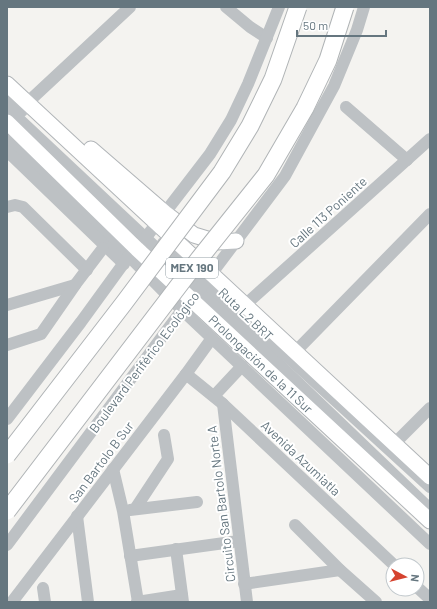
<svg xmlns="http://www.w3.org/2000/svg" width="437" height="609" viewBox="0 0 437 609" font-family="Barlow,sans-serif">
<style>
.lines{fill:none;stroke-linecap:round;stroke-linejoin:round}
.major-casing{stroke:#b1b5b8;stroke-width:17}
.minor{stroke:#bdc1c4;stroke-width:12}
.major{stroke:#fff;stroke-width:15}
.highway-bridge-casing{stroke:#b0b4b6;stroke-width:19;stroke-linecap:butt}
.highway-bridge{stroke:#fff;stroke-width:17}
.labels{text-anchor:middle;stroke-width:4;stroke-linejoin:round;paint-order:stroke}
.shield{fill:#fff;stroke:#939fa5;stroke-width:1}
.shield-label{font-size:12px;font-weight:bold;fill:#65767f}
.street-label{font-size:13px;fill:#65767f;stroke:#fff}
</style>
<rect width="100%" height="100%" fill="#f4f3f0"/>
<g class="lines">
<defs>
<g id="major">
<polyline points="7,84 430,477"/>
<polyline points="7,122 137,249 430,521"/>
<polyline points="91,149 165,213 194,235 217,242 236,241"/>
</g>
</defs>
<use href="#major" class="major-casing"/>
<g class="minor">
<polyline points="226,7 250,27 267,38"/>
<polyline points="7,97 22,111"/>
<polyline points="20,107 27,103 130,7"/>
<polyline points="346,107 407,160"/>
<polyline points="7,108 200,289 430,509"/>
<polyline points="7,140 115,242 182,310 430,544"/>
<polyline points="7,151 124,264"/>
<polyline points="7,207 15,205 23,207 87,270"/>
<polyline points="163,243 430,487"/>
<polyline points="7,305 75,285"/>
<polyline points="245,305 430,139"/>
<polyline points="7,345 41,334 75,285 103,248"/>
<polyline points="295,352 430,214"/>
<polyline points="186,374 223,404 394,565"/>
<polyline points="214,396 242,366"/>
<polyline points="223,404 247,602"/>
<polyline points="7,419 81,322 129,256 137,249 210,154 231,120 248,84 279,7"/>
<polyline points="394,444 430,408"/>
<polyline points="113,469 123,511 138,602"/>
<polyline points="135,509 168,459 164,435"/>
<polyline points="130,510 197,502"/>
<polyline points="77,516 88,602"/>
<polyline points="295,525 340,570 376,602"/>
<polyline points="7,545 182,310 200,289 285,176 334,86 357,30 364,7"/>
<polyline points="176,549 183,602"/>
<polyline points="130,556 239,541"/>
<polyline points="244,584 340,570"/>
<polyline points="417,587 430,599"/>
<polyline points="43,588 45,602"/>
<polyline points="12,602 186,374 212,338"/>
<polyline points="137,602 182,595"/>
</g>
<use href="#major" class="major"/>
<defs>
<g id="highway-bridge">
<polyline points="7,455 124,303 222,172 250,126 273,79 298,7"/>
<polyline points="7,511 199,259 266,175 305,108 328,60 345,7"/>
</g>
</defs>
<use href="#highway-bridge" class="highway-bridge-casing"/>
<use href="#highway-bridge" class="highway-bridge"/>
</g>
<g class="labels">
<rect class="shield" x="166" y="258" width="52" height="20" rx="3"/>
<g class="shield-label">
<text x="192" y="272">MEX 190</text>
</g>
<g class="street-label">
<text transform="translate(328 212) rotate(-42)" y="5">Calle 113 Poniente</text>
<text transform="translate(246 314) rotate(44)" y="5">Ruta L2 BRT</text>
<text transform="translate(144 362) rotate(-53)" y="5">Boulevard Periférico Ecológico</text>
<text transform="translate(261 364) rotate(43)" y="5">Prolongación de la 11 Sur</text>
<text transform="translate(301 458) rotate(43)" y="5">Avenida Azumiatla</text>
<text transform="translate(101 462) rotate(-53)" y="5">San Bartolo B Sur</text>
<text transform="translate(221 504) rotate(-97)" y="5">Circuito San Bartolo Norte A</text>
</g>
</g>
<rect width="437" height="609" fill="none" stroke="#65767f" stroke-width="16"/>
<g transform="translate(405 577) rotate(97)"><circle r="19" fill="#ffffff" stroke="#c1c8cc"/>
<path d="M0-3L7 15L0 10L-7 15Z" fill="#d5432f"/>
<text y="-6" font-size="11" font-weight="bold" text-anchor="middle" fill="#65767f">N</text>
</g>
<path d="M297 30v6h89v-6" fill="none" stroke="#65767f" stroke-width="2"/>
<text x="303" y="30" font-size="12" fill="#65767f" stroke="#ffffff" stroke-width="3" paint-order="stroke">50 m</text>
</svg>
